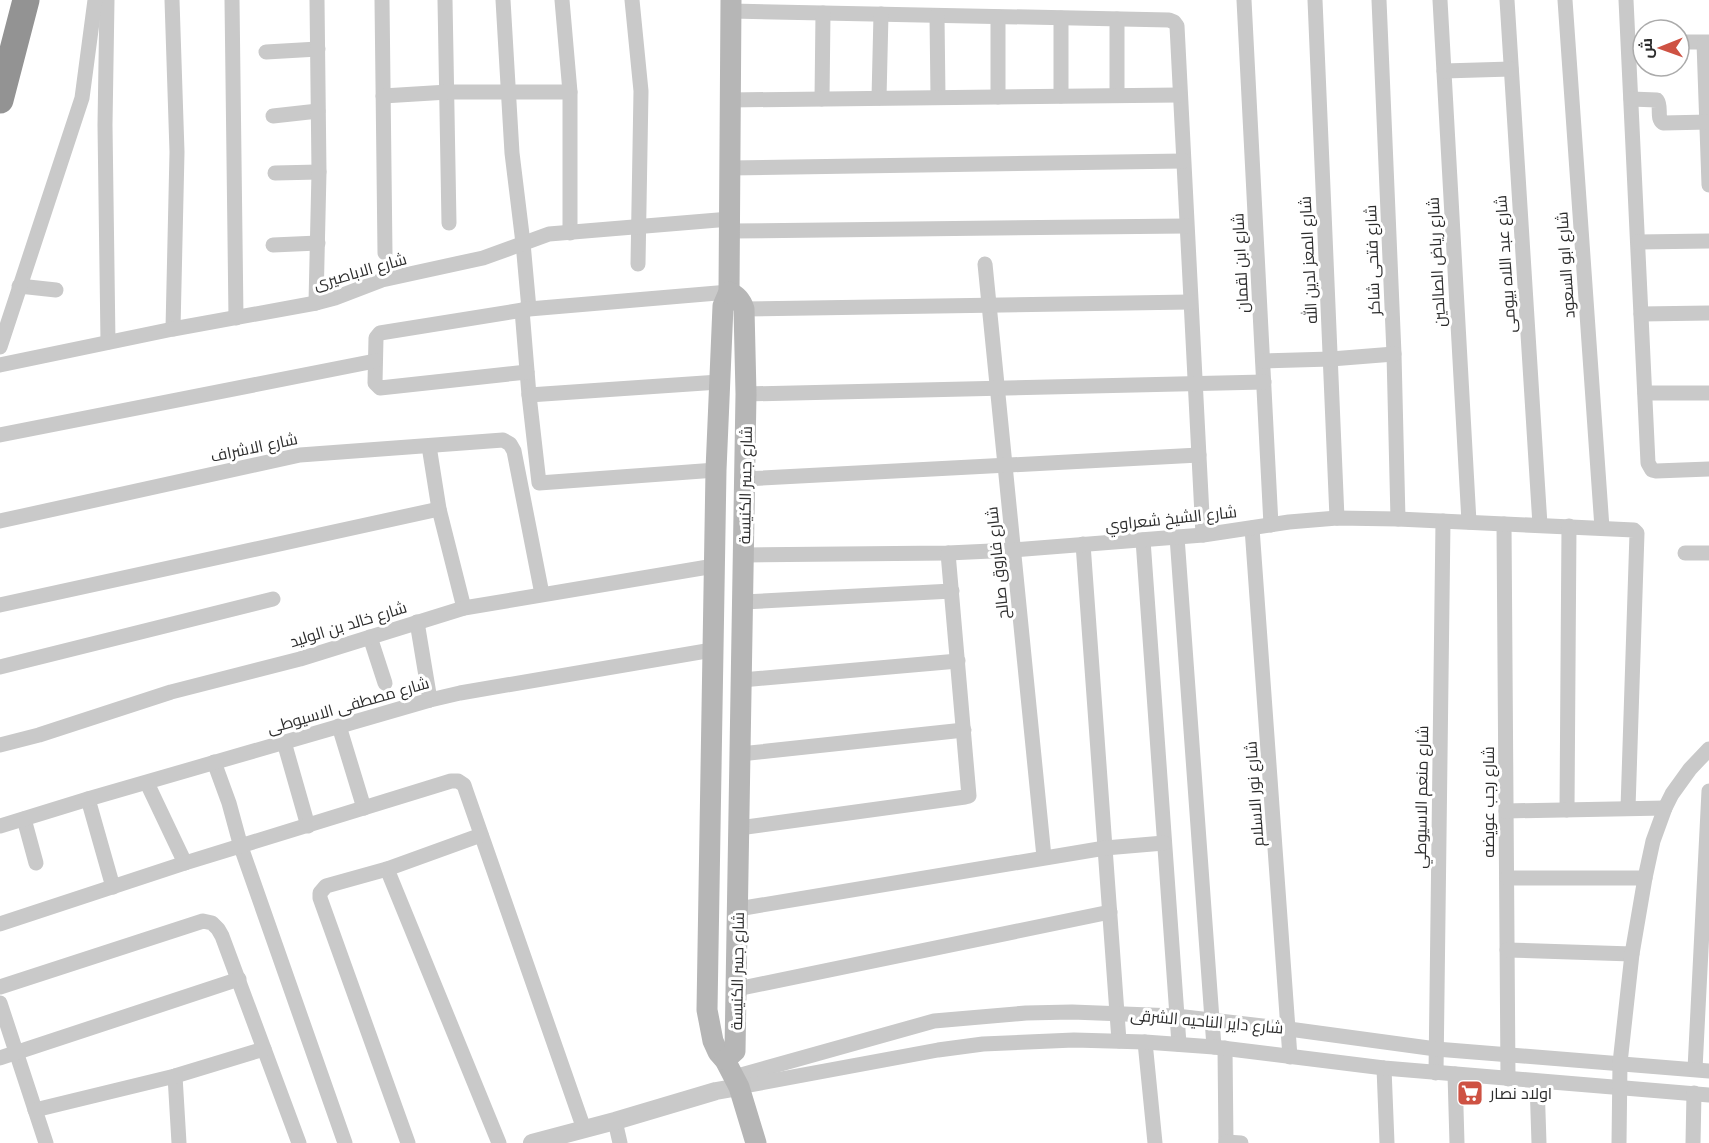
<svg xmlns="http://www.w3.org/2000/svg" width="1709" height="1143" viewBox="0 0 1709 1143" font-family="'PT Sans',Cairo,sans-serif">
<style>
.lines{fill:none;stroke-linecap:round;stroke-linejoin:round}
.minor{stroke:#c9c9c9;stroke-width:15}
.tertiary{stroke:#c9c9c9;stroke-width:18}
.secondary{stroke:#b6b6b6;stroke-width:21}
.motorway{stroke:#939393;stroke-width:27}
.labels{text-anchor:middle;stroke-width:6;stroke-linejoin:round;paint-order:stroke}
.street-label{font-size:16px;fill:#2c2c2c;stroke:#fff}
.poi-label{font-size:16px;fill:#2c2c2c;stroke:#fff;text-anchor:start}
</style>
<rect width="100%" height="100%" fill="#fff"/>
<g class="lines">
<g class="minor">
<polyline points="107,0 105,125 108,342"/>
<polyline points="172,0 177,152 173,329"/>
<polyline points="232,0 236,318"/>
<polyline points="382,0 385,253"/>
<polyline points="445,0 449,223"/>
<polyline points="503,0 512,153 523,243 529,309"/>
<polyline points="562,0 570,92 570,233"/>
<polyline points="632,0 641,91 638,264"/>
<polyline points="1244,0 1271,525"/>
<polyline points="1315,0 1337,518"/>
<polyline points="1379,0 1394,354 1398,519"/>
<polyline points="1440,0 1469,522"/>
<polyline points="1507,0 1540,525"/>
<polyline points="1565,0 1602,528"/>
<polyline points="1626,0 1648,463 1652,470 1656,471 1709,469"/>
<polyline points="731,11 1169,20 1174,22 1177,26 1203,535"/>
<polyline points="937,16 938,97"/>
<polyline points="998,17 998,97"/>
<polyline points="1679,42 1709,42"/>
<polyline points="1704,43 1709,185"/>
<polyline points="266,52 318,49"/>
<polyline points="1444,71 1511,69"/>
<polyline points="1117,95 1117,19"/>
<polyline points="383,96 448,92 570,92"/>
<polyline points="1061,96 1061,18"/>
<polyline points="879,98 881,14"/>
<polyline points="822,99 823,13"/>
<path d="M1631,99l26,1c5,7 -1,18 6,23l46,-1"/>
<polyline points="730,100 1179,95"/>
<polyline points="273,116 318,111"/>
<polyline points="730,168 1183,161"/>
<polyline points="275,173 319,172"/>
<polyline points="730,231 1186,226"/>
<polyline points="1638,242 1709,241"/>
<polyline points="273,245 318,243"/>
<polyline points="985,264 1044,857"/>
<polyline points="19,286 56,290"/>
<polyline points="316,303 319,172 317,0"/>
<polyline points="744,309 1190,302"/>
<polyline points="522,310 529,395 539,483 716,470"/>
<polyline points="1641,314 1709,313"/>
<polyline points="0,347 82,98 95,0"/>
<polyline points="1263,361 1331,359 1394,354"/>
<polyline points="0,365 173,329 316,303 335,298 382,280 483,258 549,234 730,219"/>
<polyline points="527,372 380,388 375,383 376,338 380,333 529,309 729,292"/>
<polyline points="1645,393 1709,393"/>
<polyline points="746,394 1264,382"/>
<polyline points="529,395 719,382"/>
<polyline points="0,435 375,361"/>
<polyline points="429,446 439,509 464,608"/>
<polyline points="745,479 1199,455"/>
<polyline points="0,521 300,455 503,440 510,444 514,451 542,594"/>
<polyline points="1504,524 1508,1079"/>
<polyline points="1252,528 1290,1057"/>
<polyline points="1177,537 1214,1047"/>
<polyline points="1143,540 1179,1044"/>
<polyline points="1083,544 1119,1041"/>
<polyline points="1685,553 1709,553"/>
<polyline points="744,555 948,553 1013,550 1203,535 1289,522 1337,518 1398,519 1634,530 1637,533 1628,808"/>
<polyline points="743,602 952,591"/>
<polyline points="0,605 439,509"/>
<polyline points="417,622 430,700"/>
<polyline points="370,637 385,683"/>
<polyline points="0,667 273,599"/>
<polyline points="742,680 958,661"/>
<polyline points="339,726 364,808"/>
<polyline points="284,742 308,826"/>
<polyline points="0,745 39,735 171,692 300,659 464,608 714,566"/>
<polyline points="740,754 964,730"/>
<polyline points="214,762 229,803 241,847 345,1143"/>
<polyline points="147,783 185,863"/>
<polyline points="88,799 113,887"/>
<polyline points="1567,810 1569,526"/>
<polyline points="1506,811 1665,808"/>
<polyline points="24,819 36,863"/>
<polyline points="0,826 88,799 430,700 460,693 712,650"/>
<polyline points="739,828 965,797 969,796 948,553"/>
<polyline points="387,869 499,1143"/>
<polyline points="1507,878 1645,878"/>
<polyline points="738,909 1105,848 1164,843"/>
<polyline points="0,924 185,863 451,781 458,781 464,785 466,791 584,1129"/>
<polyline points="1507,950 1632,954"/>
<polyline points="0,987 203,921 212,923 218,929 222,936 299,1143"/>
<polyline points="737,989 1110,912"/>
<polyline points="0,1003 46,1143"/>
<polyline points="1145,1042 1155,1143"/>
<polyline points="1225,1048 1226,1143"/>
<polyline points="0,1058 239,979"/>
<polyline points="1384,1068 1387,1143"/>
<polyline points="1695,1069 1709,791"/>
<polyline points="1436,1073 1443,521"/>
<polyline points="1455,1074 1457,1143"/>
<polyline points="175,1076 179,1143"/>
<polyline points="734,1077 934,1021 1026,1013 1072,1012 1176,1016 1289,1029 1436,1049 1709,1071"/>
<polyline points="1537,1082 1539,1143"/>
<polyline points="739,1087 938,1050 983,1044 1074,1040 1145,1042 1214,1047 1384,1068 1709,1095"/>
<polyline points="35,1110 175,1076 264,1049"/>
<polyline points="615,1121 620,1143"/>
<polyline points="1226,1142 1241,1143"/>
<polyline points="408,1143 320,898 320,893 326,886 387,869 481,835"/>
<polyline points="1619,1143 1620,1063 1632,954 1645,878 1653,841 1665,808 1672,794 1690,769 1709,749"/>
<polyline points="1693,1143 1694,1093"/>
</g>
<polyline class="tertiary" points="532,1143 615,1121 716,1091 739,1087"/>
<g class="secondary">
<polyline points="731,0 729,292 723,306 716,470 707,1010 713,1041 718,1052 725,1060 739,1087 756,1143"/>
<path d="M725,1060l10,-9 11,-657 -2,-85c-3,-9 -7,-13 -15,-17"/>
</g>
<polyline class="motorway" points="0,100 26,0"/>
</g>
<defs>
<symbol id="supermarket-square" viewBox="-11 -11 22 22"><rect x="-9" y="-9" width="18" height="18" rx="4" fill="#ce5243" stroke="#fff"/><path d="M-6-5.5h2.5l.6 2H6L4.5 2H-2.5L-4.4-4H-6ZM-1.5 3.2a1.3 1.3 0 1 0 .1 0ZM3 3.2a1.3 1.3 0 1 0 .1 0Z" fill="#fff"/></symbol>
</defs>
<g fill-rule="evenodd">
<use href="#supermarket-square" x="1455" y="1078" width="30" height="30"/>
</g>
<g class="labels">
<g class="street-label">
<text transform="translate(1308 260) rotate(-93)" y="6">شارع المعز لدين الله</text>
<text transform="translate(1372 260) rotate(-92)" y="6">شارع فتحى شاكر</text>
<text transform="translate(1436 262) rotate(-93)" y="6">شارع رياض الصالحين</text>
<text transform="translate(1240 263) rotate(-93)" y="6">شارع ابن لقمان</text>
<text transform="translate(1505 264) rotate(-94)" y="6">شارع عبد اللاه بيومى</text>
<text transform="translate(1565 265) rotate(-94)" y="6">شارع ابو السعود</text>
<text transform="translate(360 271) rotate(-16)" y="6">شارع الاباصيرى</text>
<text transform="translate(254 447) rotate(-12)" y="6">شارع الاشراف</text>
<text transform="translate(745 485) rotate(-89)" y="6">شارع جسر الكنيسة</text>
<text transform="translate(1171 518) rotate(-6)" y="6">شارع الشيخ شعراوي</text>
<text transform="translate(997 563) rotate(-96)" y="6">شارع فاروق صالح</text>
<text transform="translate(348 624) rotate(-17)" y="6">شارع خالد بن الوليد</text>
<text transform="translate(348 705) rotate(-16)" y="6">شارع مصطفى الاسيوطى</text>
<text transform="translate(1254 794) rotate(-94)" y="6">شارع نور الاسلام</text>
<text transform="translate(1421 797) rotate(-89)" y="6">شارع منعم الاسيوطي</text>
<text transform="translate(1488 802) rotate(-90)" y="6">شارع رجب عويضه</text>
<text transform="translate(737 971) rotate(-89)" y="6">شارع جسر الكنيسة</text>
<text transform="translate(1207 1021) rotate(5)" y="6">شارع داير الناحيه الشرقى</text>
</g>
<g class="poi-label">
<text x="1490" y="1099">اولاد نصار</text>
</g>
</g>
<g transform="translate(1661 48) rotate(269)"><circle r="28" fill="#ffffff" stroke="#ababab" stroke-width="1.5"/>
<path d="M0-4.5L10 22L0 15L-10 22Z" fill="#ce5243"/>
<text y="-9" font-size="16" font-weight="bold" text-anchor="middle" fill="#2c2c2c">ش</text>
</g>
</svg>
